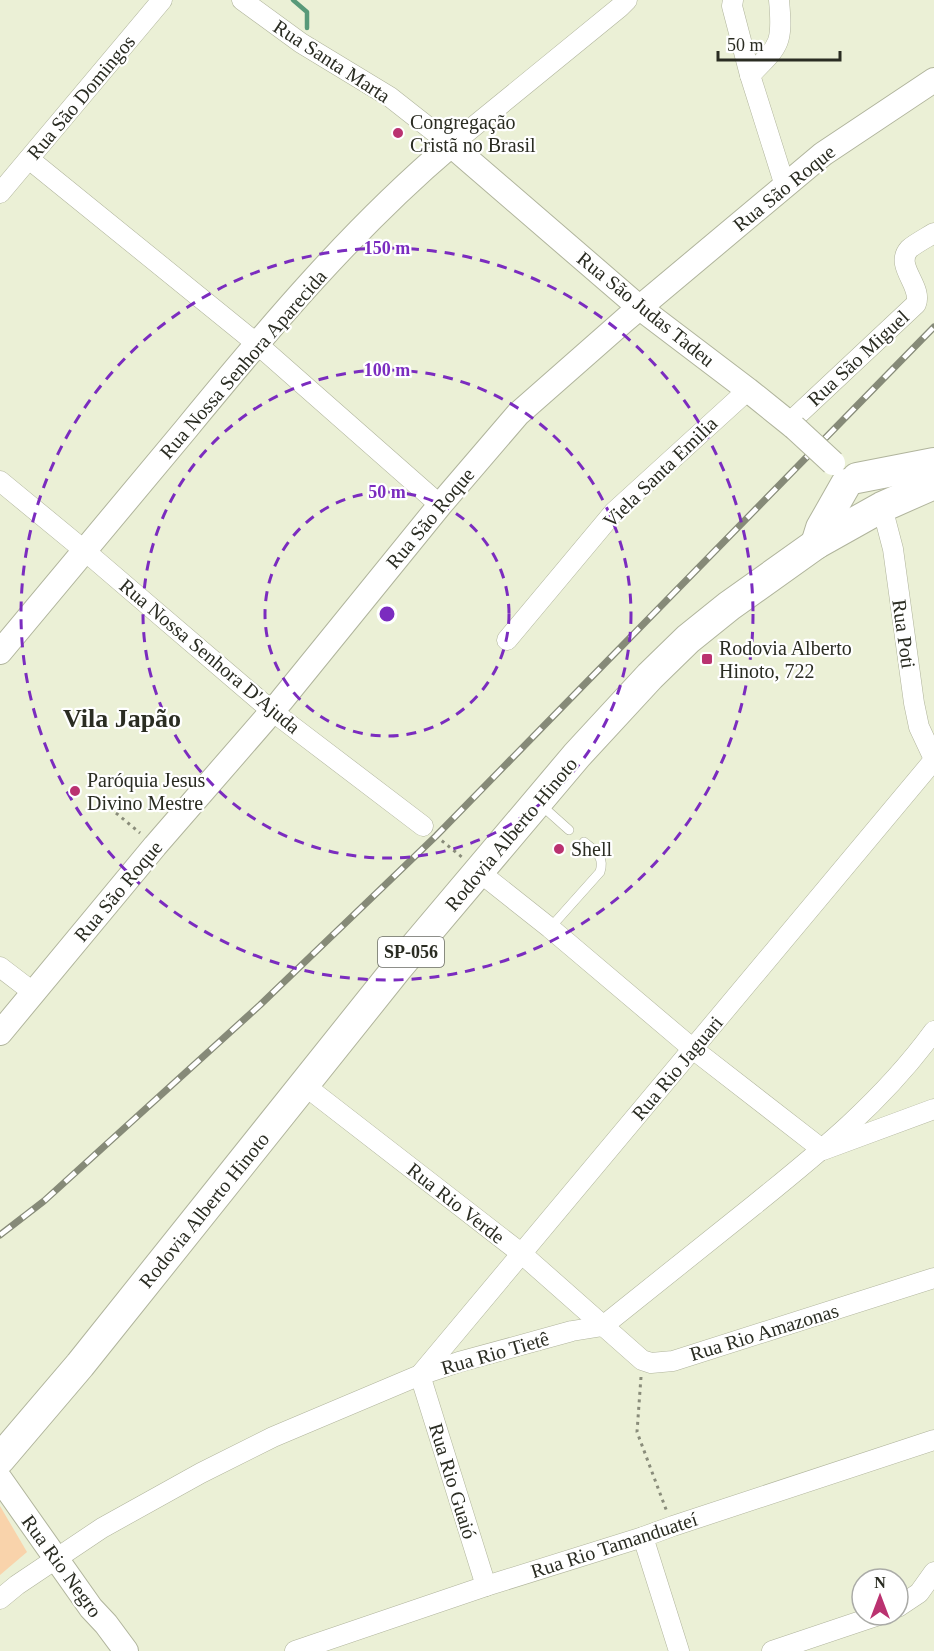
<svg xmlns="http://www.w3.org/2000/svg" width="934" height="1651" viewBox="0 0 934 1651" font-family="'Times New Roman',serif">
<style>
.green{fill:#f9d3ab}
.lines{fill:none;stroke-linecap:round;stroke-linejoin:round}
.stream{stroke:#589979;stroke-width:4.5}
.service-casing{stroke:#b0b49c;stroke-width:10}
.minor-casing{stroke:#b0b49c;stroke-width:21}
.tertiary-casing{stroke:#b0b49c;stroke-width:26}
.primary-casing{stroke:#b0b49c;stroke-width:32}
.path{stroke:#898c7a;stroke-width:3;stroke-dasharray:3 4.5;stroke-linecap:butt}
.service{stroke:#fff;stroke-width:9}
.minor{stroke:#fff;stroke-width:20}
.tertiary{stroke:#fff;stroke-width:24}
.primary{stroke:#fff;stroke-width:30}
.rail-casing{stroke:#868a78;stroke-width:7}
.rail{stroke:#fff;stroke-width:4.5;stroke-dasharray:14;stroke-linecap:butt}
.tertiary-bridge-casing{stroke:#b0b49c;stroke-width:26;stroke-linecap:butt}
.tertiary-bridge{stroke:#fff;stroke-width:24}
.ring{fill:none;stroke:#7b2cbf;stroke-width:3;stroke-dasharray:10 8}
.poi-dot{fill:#ba3270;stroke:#fff;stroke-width:2}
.labels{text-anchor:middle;stroke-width:4.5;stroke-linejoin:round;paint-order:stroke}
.shield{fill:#fff;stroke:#6a6b64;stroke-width:1.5}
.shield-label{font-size:18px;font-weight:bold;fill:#2a2c22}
.street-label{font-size:20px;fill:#2a2c22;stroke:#fff}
.poi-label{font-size:20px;fill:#2a2c22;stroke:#fff;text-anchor:start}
.district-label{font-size:26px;font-weight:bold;fill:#2a2c22;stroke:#fff}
.centre{fill:#7b2cbf;stroke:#fff;stroke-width:3}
.ring-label{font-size:18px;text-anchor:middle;font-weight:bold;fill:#7b2cbf;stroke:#fff;stroke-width:4.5;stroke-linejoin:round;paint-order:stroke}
</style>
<rect width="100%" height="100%" fill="#ebf0d6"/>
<polygon class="green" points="0,1506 27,1552 0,1575"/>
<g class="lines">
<polyline class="stream" points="293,0 307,12 307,28"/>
<defs>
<g id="service">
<polyline points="541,805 569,830"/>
<path d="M550,928l50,-56c5,-16 -5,-21 -16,-30"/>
</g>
<g id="minor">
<polyline points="242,0 301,43 390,97 451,145 620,7 627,0"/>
<polyline points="733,0 732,6 750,75 785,186"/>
<path d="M750,75c30,-30 33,-31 29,-75"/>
<polyline points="29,159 256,343 440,505"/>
<polyline points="0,193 162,0"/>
<path d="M789,423l127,-119c7,-18 -22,-38 -7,-55 7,-6 17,-11 25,-16"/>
<polyline points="0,481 85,551 272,711 423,826"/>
<polyline points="882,507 893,549 914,703 919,727 934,759"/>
<polyline points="507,640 614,512 748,390"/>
<polyline points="478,871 550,928 693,1049 823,1150 934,1109"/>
<polyline points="0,967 34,993"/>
<polyline points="304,1085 522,1254 642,1360 651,1363 673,1361 934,1278"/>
<polyline points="420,1375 934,760"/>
<polyline points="420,1375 486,1586"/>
<polyline points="643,1537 679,1651"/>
<path d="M0,1599l17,-14 85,-57 99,-55 72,-36 147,-62 39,-13 113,-31 31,-5c50,-40 100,-80 150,-120 67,-54 130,-105 181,-175"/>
<polyline points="898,1607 919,1593 934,1572"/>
<polyline points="295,1651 486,1586 643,1537 673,1526 934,1440"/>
<polyline points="772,1651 879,1615"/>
</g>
<g id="tertiary">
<path d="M0,652c62,-74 124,-148 186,-223 82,-100 166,-200 265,-284l189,163 108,82 46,37"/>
<polyline points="0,1033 155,846 281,701 440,505 518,414 626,319 823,154 934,80"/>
<polyline points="0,1479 91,1608 106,1624 126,1651"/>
</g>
<g id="primary">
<polyline points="857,478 934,463"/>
<polyline points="816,544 821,528 846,484"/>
<polyline points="0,1459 80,1365 398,967 577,755 650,676 688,639 729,606 816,544 882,507 934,484"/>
</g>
</defs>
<use href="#service" class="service-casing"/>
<use href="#minor" class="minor-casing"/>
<use href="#tertiary" class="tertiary-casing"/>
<use href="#primary" class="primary-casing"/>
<g class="path">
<polyline points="116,813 140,833"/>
<polyline points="436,836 463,858"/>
<polyline points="641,1377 637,1432 667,1512"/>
</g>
<use href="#service" class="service"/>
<use href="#minor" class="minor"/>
<use href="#tertiary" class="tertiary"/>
<use href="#primary" class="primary"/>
<defs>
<polyline id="rail" points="0,1235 44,1201 260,1005 436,836 934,327"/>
</defs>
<use href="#rail" class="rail-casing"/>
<use href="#rail" class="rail"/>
<defs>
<polyline id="tertiary-bridge" points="794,427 833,463"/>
</defs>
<use href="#tertiary-bridge" class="tertiary-bridge-casing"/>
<use href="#tertiary-bridge" class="tertiary-bridge"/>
</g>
<g class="ring">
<circle cx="387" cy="614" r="122"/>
<circle cx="387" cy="614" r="244"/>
<circle cx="387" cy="614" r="366"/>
</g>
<g class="poi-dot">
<circle cx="398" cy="133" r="6"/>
<rect x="701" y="653" width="12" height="12" rx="3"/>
<circle cx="75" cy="791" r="6"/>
<circle cx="559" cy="849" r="6"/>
</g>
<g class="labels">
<rect class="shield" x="378" y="937" width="66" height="30" rx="4.5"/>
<g class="shield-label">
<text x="411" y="958">SP-056</text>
</g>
<g class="street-label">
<text transform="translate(332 61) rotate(33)" y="7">Rua Santa Marta</text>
<text transform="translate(81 97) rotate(-50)" y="7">Rua São Domingos</text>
<text transform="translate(784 188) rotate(-39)" y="7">Rua São Roque</text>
<text transform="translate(646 309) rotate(39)" y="7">Rua São Judas Tadeu</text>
<text transform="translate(858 358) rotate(-43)" y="7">Rua São Miguel</text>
<text transform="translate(243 364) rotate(-49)" y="7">Rua Nossa Senhora Aparecida</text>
<text transform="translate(660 472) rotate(-44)" y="7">Viela Santa Emilia</text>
<text transform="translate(430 518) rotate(-50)" y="7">Rua São Roque</text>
<text transform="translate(904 634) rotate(82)" y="7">Rua Poti</text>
<text transform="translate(210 656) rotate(40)" y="7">Rua Nossa Senhora D'Ajuda</text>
<text transform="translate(511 834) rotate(-50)" y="7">Rodovia Alberto Hinoto</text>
<text transform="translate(118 891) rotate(-50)" y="7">Rua São Roque</text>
<text transform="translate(677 1068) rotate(-50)" y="7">Rua Rio Jaguari</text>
<text transform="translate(456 1203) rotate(38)" y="7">Rua Rio Verde</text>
<text transform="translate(204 1210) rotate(-51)" y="7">Rodovia Alberto Hinoto</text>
<text transform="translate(764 1332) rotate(-17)" y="7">Rua Rio Amazonas</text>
<text transform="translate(495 1353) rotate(-16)" y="7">Rua Rio Tietê</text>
<text transform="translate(453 1481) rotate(73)" y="7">Rua Rio Guaió</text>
<text transform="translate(614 1545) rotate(-18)" y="7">Rua Rio Tamanduateí</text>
<text transform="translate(62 1566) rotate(54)" y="7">Rua Rio Negro</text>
</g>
<g class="poi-label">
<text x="410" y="129">Congregação<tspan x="410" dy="23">Cristã no Brasil</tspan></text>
<text x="719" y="655">Rodovia Alberto<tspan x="719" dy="23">Hinoto, 722</tspan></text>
<text x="87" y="787">Paróquia Jesus<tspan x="87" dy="23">Divino Mestre</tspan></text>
<text x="571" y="856">Shell</text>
</g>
<g class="district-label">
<text x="122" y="727">Vila Japão</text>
</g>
</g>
<circle cx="387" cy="614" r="9" class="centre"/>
<g class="ring-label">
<text x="387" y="254">150 m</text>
<text x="387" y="376">100 m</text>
<text x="387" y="498">50 m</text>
</g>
<g transform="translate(880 1597)"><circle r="28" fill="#ffffff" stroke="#aaaba7" stroke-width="1.5"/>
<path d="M0-4.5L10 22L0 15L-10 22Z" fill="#ba3270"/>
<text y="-9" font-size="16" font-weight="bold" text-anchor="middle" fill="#2a2c22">N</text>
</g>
<path d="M718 51v9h122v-9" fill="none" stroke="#2a2c22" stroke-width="3"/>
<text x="727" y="51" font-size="18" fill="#2a2c22" stroke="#ffffff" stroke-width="4.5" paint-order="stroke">50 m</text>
</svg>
